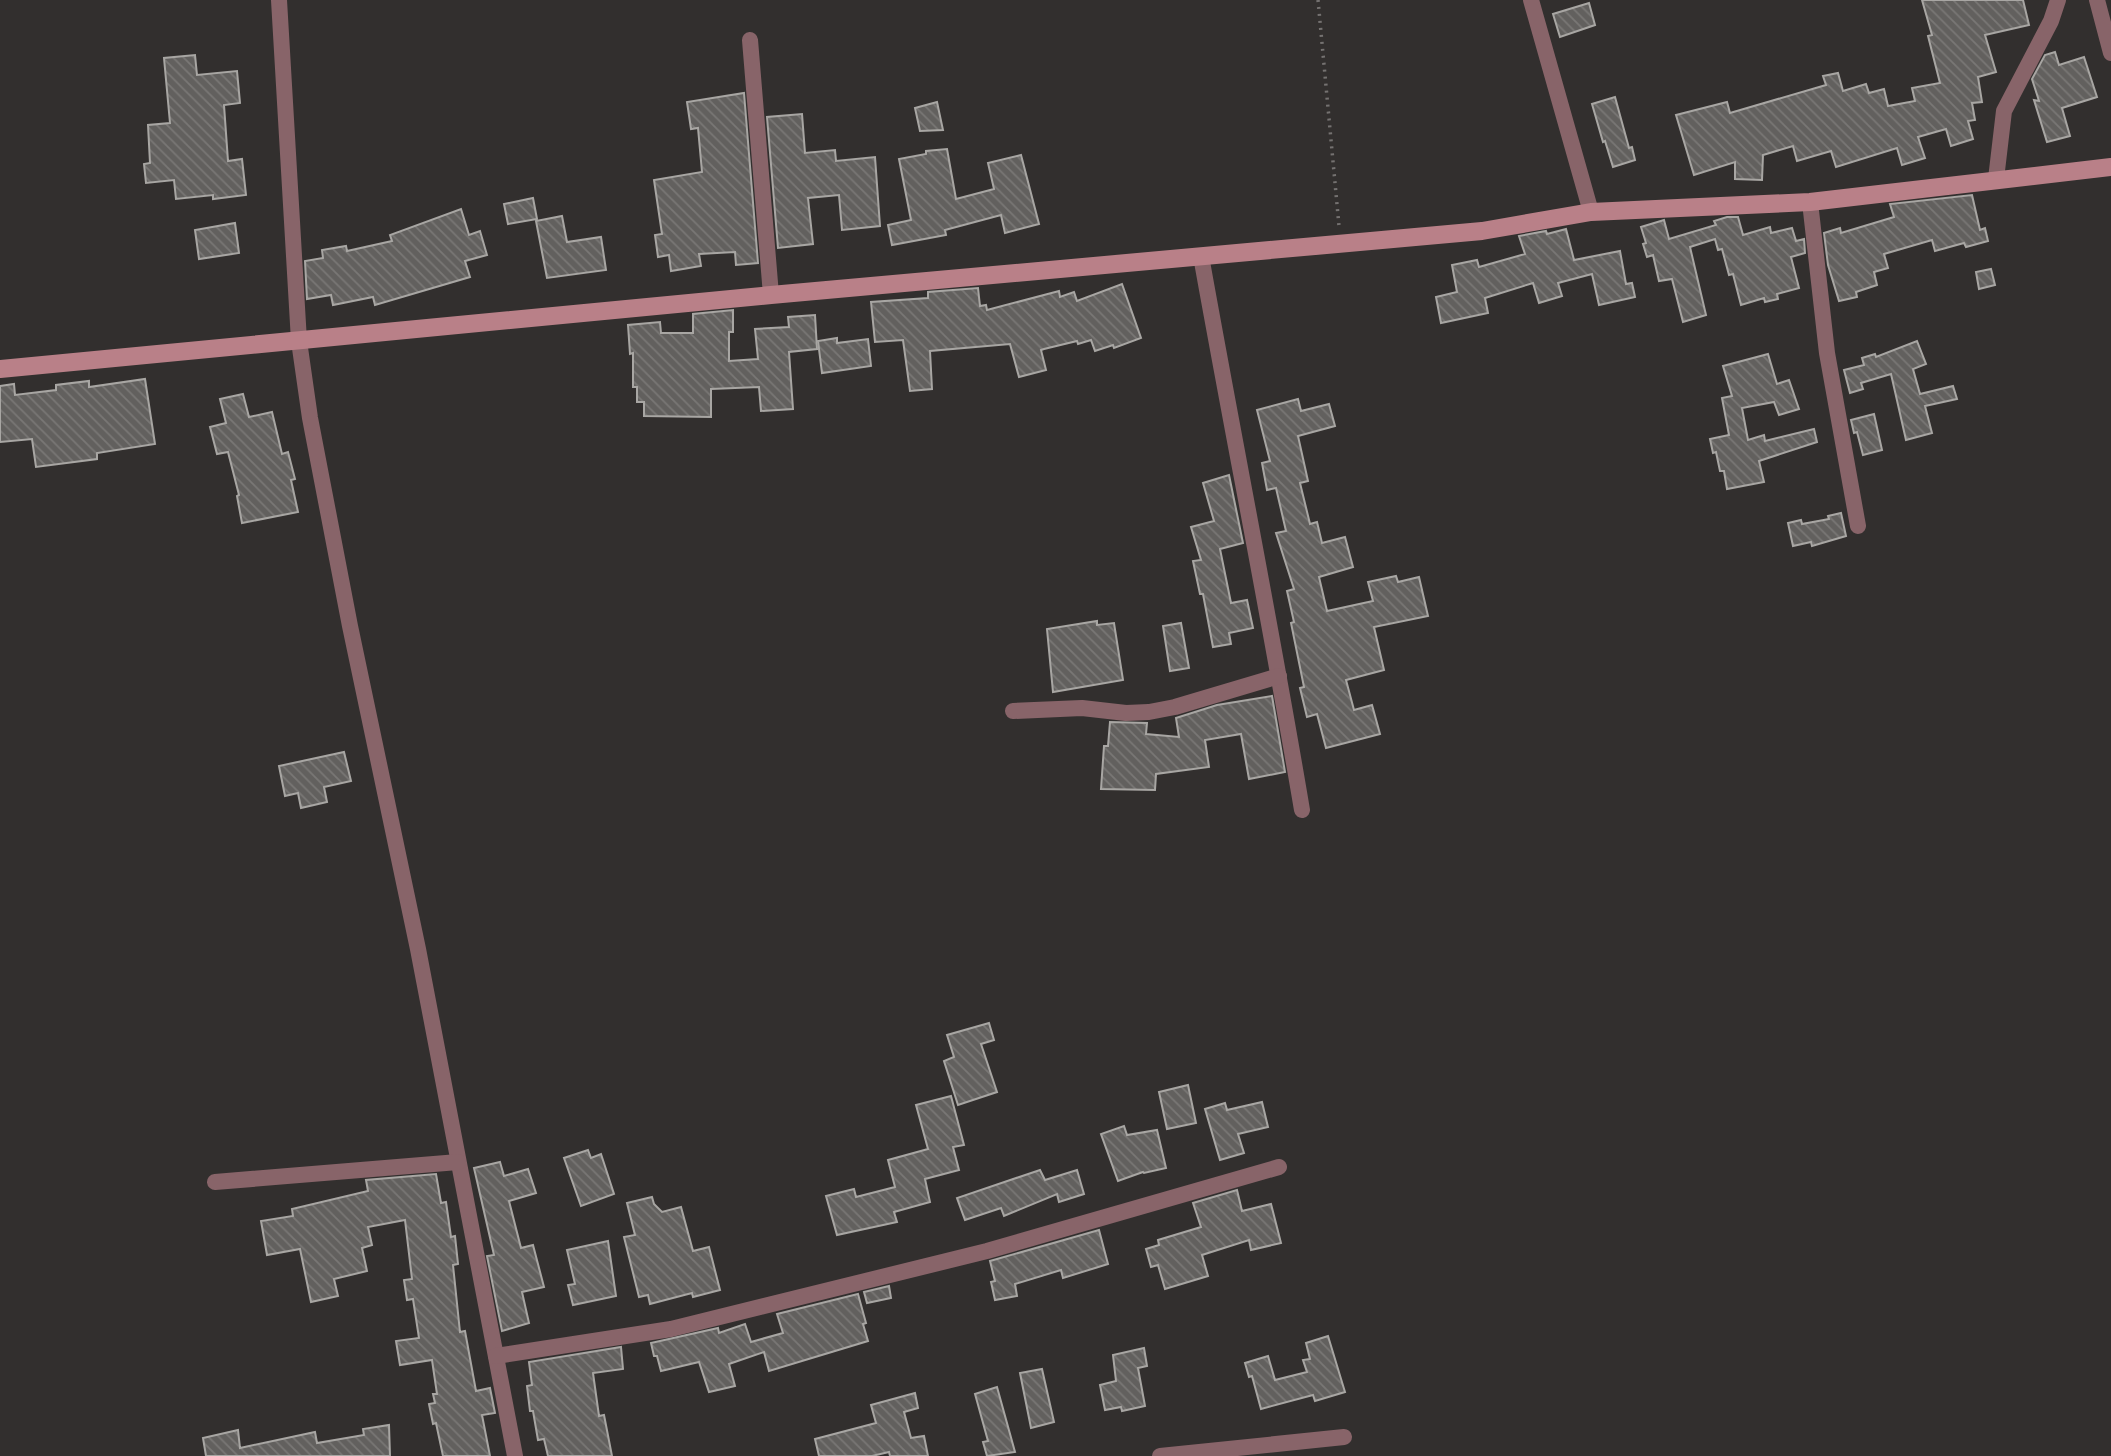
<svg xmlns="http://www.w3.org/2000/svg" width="2111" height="1456" viewBox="0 0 2111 1456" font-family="'Titillium Web',sans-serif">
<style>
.building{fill:url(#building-back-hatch);stroke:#a8a6a3;stroke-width:2}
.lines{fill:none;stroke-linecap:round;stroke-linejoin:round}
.path{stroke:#757271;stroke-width:3.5;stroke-dasharray:2 5;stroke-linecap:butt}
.street{stroke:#886469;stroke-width:16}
.secondary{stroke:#b98088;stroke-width:18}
</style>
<defs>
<pattern id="building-back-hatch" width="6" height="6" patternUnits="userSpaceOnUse" patternTransform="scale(1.75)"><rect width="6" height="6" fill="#62605e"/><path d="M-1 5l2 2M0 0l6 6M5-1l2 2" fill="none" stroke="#797775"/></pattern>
</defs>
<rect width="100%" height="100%" fill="#322f2e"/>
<g class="building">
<polygon points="1922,0 2023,0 2029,25 1985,35 1996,72 1978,77 1982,102 1972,103 1975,120 1968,121 1973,139 1951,146 1946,129 1918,137 1925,158 1902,165 1897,148 1836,167 1831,151 1797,161 1793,146 1763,155 1762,180 1735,179 1735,162 1694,175 1676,115 1727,102 1730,113 1826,85 1823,76 1838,73 1843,91 1866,84 1869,93 1884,89 1888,106 1915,101 1912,88 1940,83 1928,36 1932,35"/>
<polygon points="1589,3 1595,25 1560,37 1553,14"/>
<polygon points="2055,52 2059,65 2084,57 2097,97 2062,108 2070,136 2047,142 2034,100 2039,101 2032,79 2045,55"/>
<polygon points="195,55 197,75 237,71 240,103 224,105 228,161 242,159 246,195 213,199 213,195 176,199 174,180 146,183 144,164 150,163 148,125 170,123 164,58"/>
<polygon points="744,93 758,263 736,265 735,252 699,254 701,266 671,271 669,255 658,257 655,235 662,234 654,180 702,172 698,128 691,129 687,102"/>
<polygon points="1615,97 1629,148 1632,147 1635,160 1613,167 1605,141 1603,142 1592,104"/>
<polygon points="937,102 943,130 920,131 915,108"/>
<polygon points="802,114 805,153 835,150 836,161 875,157 880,226 842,230 839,195 808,198 813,244 778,248 767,117"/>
<polygon points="947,149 956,199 994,189 988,163 1021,155 1039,224 1005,233 1001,215 945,230 946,235 892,245 888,225 911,220 899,159 926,154 926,151"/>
<polygon points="1972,195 1980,230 1985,228 1988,241 1966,247 1964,243 1935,251 1932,240 1884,254 1888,268 1874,272 1877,285 1856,292 1857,297 1839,301 1828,265 1824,233 1840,228 1841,233 1894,217 1890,204"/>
<polygon points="533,198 537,219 508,224 504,204"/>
<polygon points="461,209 469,235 480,231 487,255 465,261 470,277 375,305 373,297 333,305 331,295 307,299 305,261 323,258 322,250 346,246 347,251 392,241 390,235"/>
<polygon points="562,216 567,242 601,237 606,270 547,278 536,221"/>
<polygon points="1727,217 1738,217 1743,235 1770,227 1771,233 1792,228 1796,241 1804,239 1805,253 1791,257 1799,288 1777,294 1778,299 1765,302 1764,298 1741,305 1733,274 1729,275 1722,249 1718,250 1715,239 1690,247 1706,315 1683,322 1672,279 1659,281 1653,255 1647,257 1643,244 1646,243 1641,227 1664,220 1669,239 1716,225 1714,221"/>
<polygon points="235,223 239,253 199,259 195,230"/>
<polygon points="1566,229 1574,260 1620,251 1626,284 1632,283 1635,297 1599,305 1592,274 1558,283 1562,296 1539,303 1533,283 1485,298 1488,313 1441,323 1436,297 1457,292 1452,265 1477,260 1479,267 1525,254 1519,236 1546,231 1547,234"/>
<polygon points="1991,269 1995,285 1979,289 1976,272"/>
<polygon points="1122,284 1141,338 1114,348 1113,345 1095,351 1091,340 1078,344 1077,341 1044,349 1041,350 1046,370 1019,377 1010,344 930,351 932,389 910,391 903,340 875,342 871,302 928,298 928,292 978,288 980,306 986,305 987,310 1059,291 1060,297 1074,292 1077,301"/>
<polygon points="733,310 733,332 729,332 729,361 758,359 755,329 789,327 788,317 815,315 817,349 789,352 793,409 761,411 759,387 711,389 711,417 644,416 644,402 637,402 637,387 633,387 633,353 630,354 628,325 660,322 661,333 693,333 693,314"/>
<polygon points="837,338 837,343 868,339 871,366 822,373 818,341"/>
<polygon points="1917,341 1926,364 1913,369 1920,394 1953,386 1957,399 1925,406 1932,433 1906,440 1891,374 1861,383 1863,389 1850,393 1844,370 1864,365 1862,358 1875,354 1876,357"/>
<polygon points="1768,354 1777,384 1789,380 1799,409 1779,415 1774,402 1742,408 1748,440 1764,435 1765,441 1814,429 1817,442 1759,461 1764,482 1727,489 1724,471 1720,471 1716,452 1713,453 1710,439 1729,435 1722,398 1732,396 1723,366"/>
<polygon points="145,379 155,444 97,453 97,459 36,467 32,439 0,442 0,386 14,384 15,395 56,390 56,385 89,381 89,387"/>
<polygon points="243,394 249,417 272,412 282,454 288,452 295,479 291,480 298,512 242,523 237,496 239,495 228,452 217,454 210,427 226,423 220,399"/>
<polygon points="1298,399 1301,411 1329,404 1335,426 1298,436 1308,481 1300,483 1310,524 1317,522 1322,543 1345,537 1353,567 1319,577 1327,611 1373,601 1368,582 1396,576 1398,582 1419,577 1428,616 1374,627 1384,670 1346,680 1354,710 1372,705 1380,734 1326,748 1317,714 1307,717 1300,688 1304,687 1291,623 1294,622 1287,591 1294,589 1276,533 1286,531 1276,488 1267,490 1262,463 1270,461 1257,410"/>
<polygon points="1874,414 1882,450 1863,455 1857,432 1854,433 1851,420"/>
<polygon points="1229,475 1243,543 1220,549 1231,603 1247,600 1253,628 1229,633 1231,644 1213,647 1203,594 1200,594 1193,561 1201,560 1191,527 1214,521 1203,483"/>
<polygon points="1841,513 1846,536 1812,546 1811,542 1793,546 1788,523 1801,520 1802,524 1829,519 1828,516"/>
<polygon points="1097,621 1097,625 1114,623 1123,680 1053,692 1047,629"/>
<polygon points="1181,623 1189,668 1170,671 1163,626"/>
<polygon points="1272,696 1285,772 1249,779 1241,734 1205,740 1209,767 1156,774 1155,790 1101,789 1104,746 1108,746 1110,722 1147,723 1146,734 1179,737 1176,718 1217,705"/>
<polygon points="344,752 351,781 324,787 327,802 301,808 298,793 285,796 279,766"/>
<polygon points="989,1023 994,1040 981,1044 997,1092 958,1105 944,1061 954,1057 947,1035"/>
<polygon points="1188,1085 1196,1123 1167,1129 1159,1092"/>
<polygon points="951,1096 964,1145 953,1147 959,1170 925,1179 930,1202 894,1212 897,1222 837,1235 826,1196 854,1189 856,1197 895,1187 888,1160 928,1149 916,1105"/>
<polygon points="1262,1102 1268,1127 1238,1134 1244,1153 1220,1160 1205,1109 1225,1103 1227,1110"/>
<polygon points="1124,1126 1127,1135 1157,1130 1166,1168 1144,1173 1143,1172 1118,1181 1101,1134"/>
<polygon points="588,1150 591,1158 601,1154 614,1194 581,1206 564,1158"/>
<polygon points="500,1162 504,1176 528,1169 536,1193 509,1201 521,1248 533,1245 544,1287 522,1292 529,1323 502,1331 487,1256 494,1255 474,1168"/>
<polygon points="1040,1170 1045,1180 1077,1170 1084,1194 1059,1202 1057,1194 1004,1216 1001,1208 965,1220 957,1198"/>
<polygon points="436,1174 441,1203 446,1202 451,1237 455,1236 458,1264 453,1265 460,1332 465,1331 476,1391 490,1388 495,1413 482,1415 490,1456 443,1456 436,1423 433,1424 429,1404 435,1403 433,1394 437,1394 432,1360 400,1365 396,1341 419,1338 413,1299 407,1300 404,1280 412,1279 405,1220 368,1227 372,1245 362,1248 367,1271 334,1279 338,1296 311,1302 300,1249 267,1255 261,1221 293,1216 292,1209 368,1191 366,1180"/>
<polygon points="1237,1190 1242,1211 1271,1204 1281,1243 1251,1250 1249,1240 1202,1255 1208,1276 1165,1289 1158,1265 1151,1267 1146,1249 1159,1245 1158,1240 1201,1227 1193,1203"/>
<polygon points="652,1197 654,1204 662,1212 681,1207 693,1251 709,1247 720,1290 693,1297 692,1293 650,1304 648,1295 639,1297 624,1237 635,1235 627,1203"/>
<polygon points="1099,1230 1108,1264 1063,1278 1061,1270 1015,1284 1017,1296 995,1300 991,1282 995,1281 990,1261"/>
<polygon points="608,1241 616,1296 573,1305 568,1285 575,1284 567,1250"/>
<polygon points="889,1286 891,1298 867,1303 864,1292"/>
<polygon points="858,1294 866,1323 863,1324 868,1341 769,1371 764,1352 729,1364 735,1386 709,1392 699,1362 661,1371 657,1356 654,1356 651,1343 718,1328 719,1333 745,1324 751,1342 783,1333 777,1314"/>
<polygon points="1328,1336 1345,1392 1315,1401 1313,1395 1261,1409 1252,1376 1249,1377 1245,1363 1268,1356 1275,1380 1307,1372 1303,1360 1310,1359 1306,1343"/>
<polygon points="621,1347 623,1369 593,1373 599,1416 604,1415 612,1456 548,1456 544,1439 538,1440 533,1411 530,1411 527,1386 532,1385 529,1362"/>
<polygon points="1144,1348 1147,1366 1138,1368 1145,1406 1122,1411 1121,1407 1105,1410 1100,1385 1116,1381 1113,1355"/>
<polygon points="1042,1369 1054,1422 1031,1428 1020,1373"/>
<polygon points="997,1387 1015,1452 987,1456 983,1442 988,1441 975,1394"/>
<polygon points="915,1393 918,1408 904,1412 911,1438 924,1436 928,1456 890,1456 889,1452 872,1456 819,1456 815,1439 876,1423 871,1405"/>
<polygon points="389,1425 390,1456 206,1456 203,1438 238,1430 240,1448 315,1432 317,1443 364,1435 363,1429"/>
</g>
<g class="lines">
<polyline class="path" points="1318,0 1339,226"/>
<g class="street">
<polyline points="279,0 299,341 310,418 350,626 418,949 515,1456"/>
<polyline points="1531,0 1591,212"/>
<polyline points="2097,0 2111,53"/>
<polyline points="750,40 771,295"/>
<polyline points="1996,179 2004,111 2051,21 2058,0"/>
<polyline points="1810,202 1827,353 1858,526"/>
<path d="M1201,256c33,185 70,369 101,554"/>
<polyline points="1013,711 1082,708 1126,713 1149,712 1175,707 1279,676"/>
<polyline points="215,1182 458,1162"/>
<polyline points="496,1356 671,1329 987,1251 1279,1167"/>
<polyline points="1160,1456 1344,1437"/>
</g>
<polyline class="secondary" points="0,369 771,295 1482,231 1591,212 1810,202 2111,167"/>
</g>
</svg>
